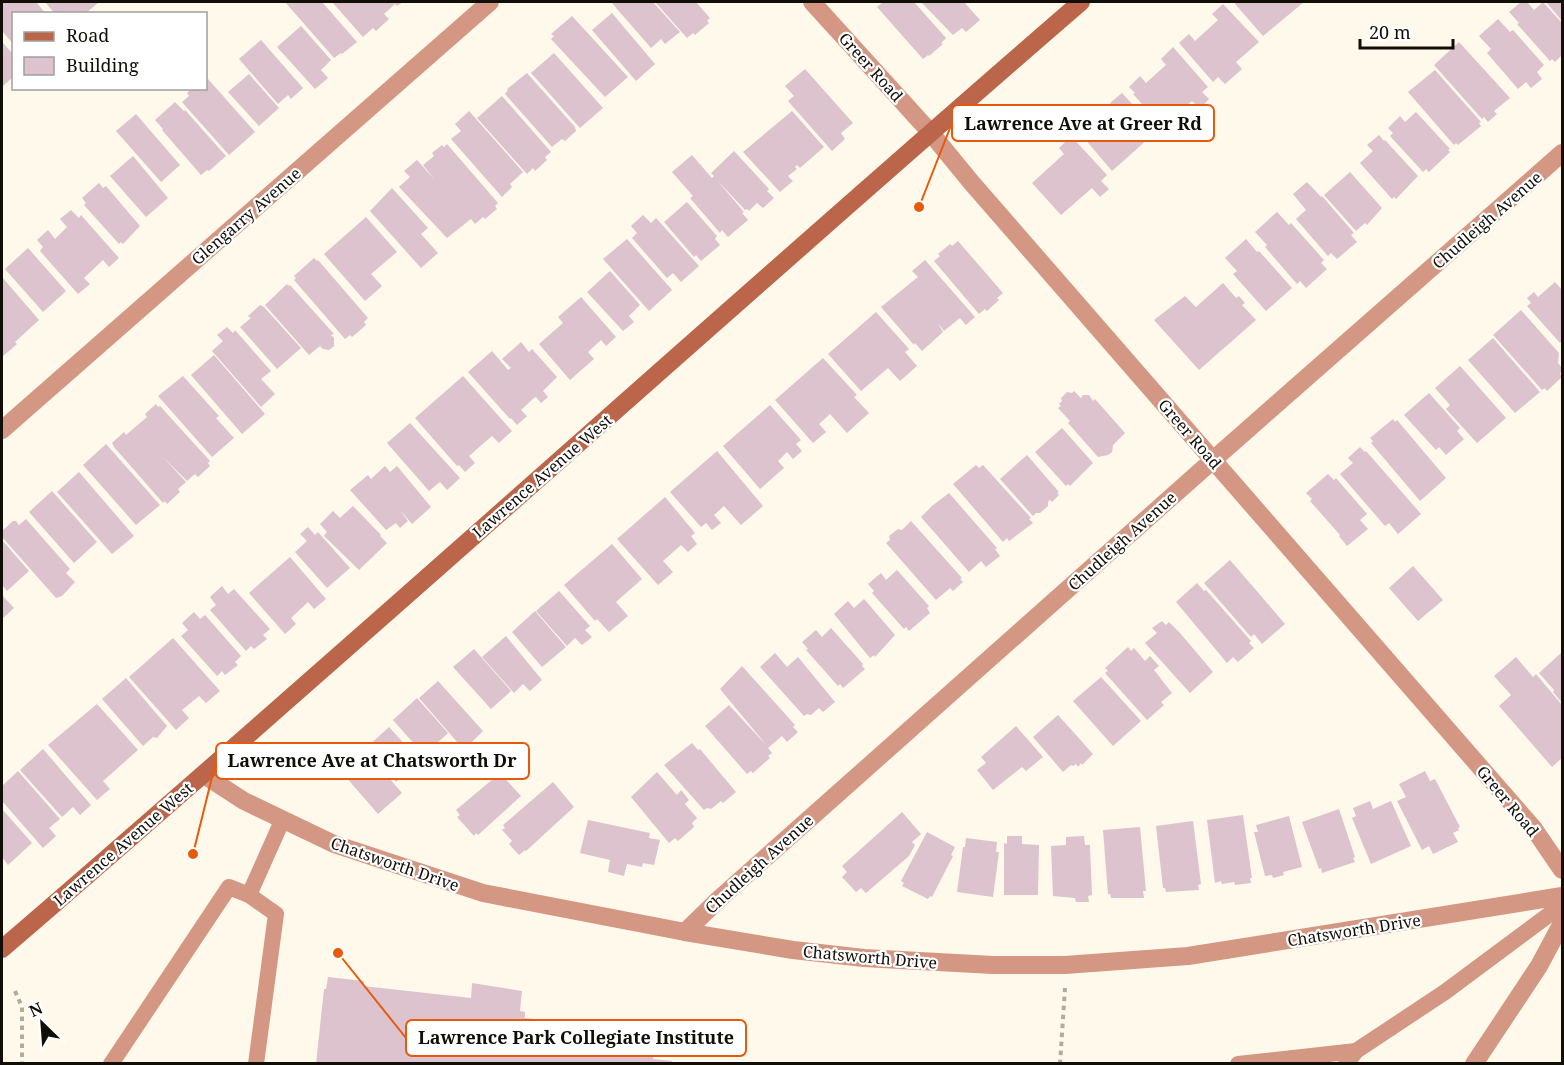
<svg xmlns="http://www.w3.org/2000/svg" width="1564" height="1065" viewBox="0 0 1564 1065" font-family="'Noto Serif',serif">
<style>
.building{fill:#dcc3ce}
.lines{fill:none;stroke-linecap:round;stroke-linejoin:round}
.path{stroke:#afab9f;stroke-width:4;stroke-dasharray:4.5 4.5;stroke-linecap:butt}
.lane{stroke:#d39784;stroke-width:16}
.street{stroke:#d39784;stroke-width:18}
.secondary{stroke:#bb654b;stroke-width:18}
.labels{text-anchor:middle;stroke-width:4.5;stroke-linejoin:round;paint-order:stroke}
.street-label{font-size:16px;fill:#110e07;stroke:#fff}
.leader{fill:none;stroke:#e8590c;stroke-width:2}
.callout-dot{fill:#e8590c;stroke:#fff;stroke-width:2}
.callout{fill:#fff;stroke:#e8590c;stroke-width:2}
.callout-label{font-size:18px;text-anchor:middle;font-weight:bold;fill:#110e07}
</style>
<rect width="100%" height="100%" fill="#fef9eb"/>
<g class="building">
<polygon points="2,2 36,2 46,14 14,14 14,45 2,31"/>
<polygon points="45,2 99,2 85,14 55,14"/>
<polygon points="285,2 322,2 357,42 342,54 341,53 334,58"/>
<polygon points="332,2 403,2 397,6 395,4 384,14 389,19 376,31 373,28 363,37"/>
<polygon points="611,2 653,2 680,32 665,44 661,39 651,48"/>
<polygon points="655,2 696,2 710,18 707,21 709,23 695,35 693,33 687,38"/>
<polygon points="883,2 914,2 946,38 941,43 943,44 929,56 928,55 923,59 877,7"/>
<polygon points="921,2 964,2 980,20 966,32 962,28 953,35"/>
<polygon points="1235,2 1304,2 1263,36 1235,4"/>
<polygon points="1521,2 1527,2 1534,10 1543,2 1562,23 1562,55 1555,62 1552,59 1550,61 1517,24 1519,23 1509,12"/>
<polygon points="1546,2 1562,2 1562,21"/>
<polygon points="1223,4 1259,42 1236,62 1242,69 1225,84 1218,77 1213,82 1179,43 1189,34 1195,41 1218,20 1212,14"/>
<polygon points="612,13 655,64 636,81 592,30"/>
<polygon points="572,16 628,77 605,97 551,39 554,36 551,34"/>
<polygon points="1498,19 1510,32 1513,30 1544,65 1537,72 1542,79 1531,88 1526,82 1518,89 1487,53 1491,49 1479,36"/>
<polygon points="301,26 331,60 321,70 328,78 315,89 277,47"/>
<polygon points="261,40 303,88 291,99 288,95 278,104 239,59"/>
<polygon points="2,42 14,55 14,76 2,87"/>
<polygon points="1459,42 1510,98 1494,111 1497,114 1488,122 1484,117 1482,119 1434,65"/>
<polygon points="1173,47 1208,87 1202,92 1209,99 1200,109 1192,101 1163,127 1133,94 1135,93 1129,87 1140,76 1146,83 1166,65 1161,59"/>
<polygon points="554,53 603,108 580,128 531,73"/>
<polygon points="805,69 853,123 841,133 845,139 832,151 788,101 794,96 785,86"/>
<polygon points="1435,70 1481,122 1479,123 1481,126 1458,145 1456,143 1454,145 1408,92"/>
<polygon points="527,73 575,127 576,131 565,141 562,139 552,147 505,94 508,90 507,89"/>
<polygon points="249,74 279,108 259,126 228,92"/>
<polygon points="208,79 255,132 229,155 182,102 189,96 187,93 192,88 206,88 206,81"/>
<polygon points="1122,93 1157,131 1112,171 1078,131 1089,121 1095,127 1115,109 1110,103"/>
<polygon points="502,96 551,152 545,157 547,160 535,171 533,168 527,174 477,118"/>
<polygon points="175,102 184,111 185,110 226,156 209,171 207,170 201,175 162,130 163,129 155,120"/>
<polygon points="469,111 523,172 510,184 512,187 502,197 451,139 461,131 455,124"/>
<polygon points="792,111 824,147 800,168 797,165 795,167 797,169 788,176 793,181 780,192 743,152"/>
<polygon points="1416,112 1450,149 1448,150 1450,152 1429,172 1426,169 1423,172 1390,136 1393,133 1388,128 1400,116 1405,122"/>
<polygon points="136,114 180,165 161,182 116,131"/>
<polygon points="1379,135 1384,141 1385,140 1418,176 1396,199 1394,197 1392,199 1360,163 1373,151 1367,145"/>
<polygon points="1071,136 1107,175 1101,181 1109,189 1100,197 1092,188 1061,215 1032,183 1064,154 1059,148"/>
<polygon points="447,144 498,203 495,206 497,209 485,219 483,217 475,224 471,219 447,238 399,187 410,177 404,171 417,160 435,180 423,165 434,156 432,153 442,145 444,147"/>
<polygon points="734,151 769,189 767,191 774,198 763,208 757,203 749,211 747,209 745,210 716,179 744,212 742,213 748,220 728,237 722,230 720,233 690,198 693,196 672,172 692,155 712,178 714,176 711,173"/>
<polygon points="133,156 168,198 146,217 110,176"/>
<polygon points="1350,172 1382,208 1367,225 1365,223 1356,231 1324,195"/>
<polygon points="1307,182 1321,197 1322,196 1354,233 1351,235 1357,242 1337,259 1331,253 1328,256 1296,219 1306,210 1293,194"/>
<polygon points="99,183 103,188 106,186 140,226 123,244 121,242 119,244 84,205 86,203 82,198"/>
<polygon points="392,188 428,228 421,234 438,253 421,268 370,211"/>
<polygon points="687,202 717,236 715,239 720,245 701,261 696,255 694,257 664,222"/>
<polygon points="71,210 79,218 81,215 119,258 109,267 103,260 84,278 90,284 78,294 40,251 43,247 37,240 48,230 55,239 67,227 60,219"/>
<polygon points="1277,212 1289,225 1291,223 1324,260 1321,263 1327,269 1306,288 1300,281 1297,284 1265,247 1267,245 1255,232"/>
<polygon points="643,215 651,223 656,218 699,266 681,282 673,273 667,278 632,238 637,233 631,226"/>
<polygon points="366,217 397,252 371,274 382,286 365,301 324,254"/>
<polygon points="627,239 672,290 649,311 603,259"/>
<polygon points="1246,239 1257,252 1259,251 1292,288 1266,311 1233,274 1237,271 1225,258"/>
<polygon points="958,241 1003,293 997,298 999,300 987,311 985,309 979,314 934,261 940,256 938,254 950,244 952,246"/>
<polygon points="28,248 66,291 43,312 5,269"/>
<polygon points="314,258 317,261 318,260 368,318 364,322 366,325 352,337 350,335 345,339 294,280 296,278 294,276"/>
<polygon points="925,260 975,317 966,325 960,318 944,331 938,323 943,332 922,351 915,343 914,345 881,307 918,277 912,271"/>
<polygon points="610,271 640,305 629,316 634,322 623,331 587,292"/>
<polygon points="2,277 39,320 15,342 17,344 2,357"/>
<polygon points="1555,282 1562,290 1562,341 1560,343 1527,306 1531,303 1527,298 1534,292 1538,297"/>
<polygon points="1223,283 1236,298 1239,296 1245,303 1242,305 1256,320 1199,370 1154,320 1185,296 1196,307"/>
<polygon points="287,284 288,286 290,285 334,334 331,335 334,338 334,346 329,350 323,349 320,346 309,355 265,305"/>
<polygon points="581,297 616,337 606,346 601,340 588,352 594,359 570,380 539,344 563,323 558,317"/>
<polygon points="260,305 264,307 301,348 277,369 240,327 251,318 248,316"/>
<polygon points="1521,310 1559,353 1558,363 1562,368 1560,374 1562,377 1547,391 1545,388 1542,390 1493,335"/>
<polygon points="876,312 909,349 905,352 917,366 900,381 888,368 861,391 828,354"/>
<polygon points="227,327 233,333 235,330 271,371 261,379 275,394 261,407 212,351 223,341 217,335"/>
<polygon points="1493,338 1540,392 1515,413 1468,360"/>
<polygon points="521,342 529,352 532,349 557,377 543,391 548,397 541,403 536,397 534,398 521,410 527,416 517,425 511,418 510,419 468,372 492,351 508,370 511,368 502,359"/>
<polygon points="214,355 265,414 242,434 191,375"/>
<polygon points="823,358 857,395 854,397 869,413 847,433 830,414 819,424 826,432 813,443 775,400"/>
<polygon points="1460,366 1506,418 1477,443 1446,409 1450,405 1435,388"/>
<polygon points="183,376 219,416 216,418 234,438 212,457 158,396"/>
<polygon points="463,376 512,431 499,443 492,436 469,456 475,463 465,472 459,465 457,466 415,418"/>
<polygon points="1074,391 1081,398 1083,395 1089,395 1093,401 1095,399 1125,433 1113,445 1112,452 1108,455 1098,457 1068,423 1070,421 1058,408 1061,406 1059,404 1062,401 1061,398 1067,392 1072,393"/>
<polygon points="1429,393 1460,428 1457,431 1464,439 1446,455 1439,447 1436,450 1404,415"/>
<polygon points="156,404 158,407 160,406 210,461 208,463 210,466 198,477 195,474 187,481 163,457 186,482 178,489 180,492 167,504 165,501 163,503 114,447 112,443 124,432 126,435 147,417 145,414"/>
<polygon points="770,405 801,440 796,444 802,451 793,459 787,452 778,461 784,468 760,489 723,446"/>
<polygon points="1393,419 1395,422 1397,420 1446,478 1420,501 1371,443 1373,441 1370,438"/>
<polygon points="410,423 460,478 447,490 440,482 429,491 387,443"/>
<polygon points="1062,428 1093,463 1070,486 1068,484 1066,486 1035,452"/>
<polygon points="106,444 160,505 136,525 83,465"/>
<polygon points="1360,447 1365,452 1366,451 1421,514 1398,534 1389,523 1385,526 1340,474 1353,463 1348,458"/>
<polygon points="717,451 763,506 741,525 724,506 714,515 721,523 712,530 706,523 701,527 670,492"/>
<polygon points="1027,455 1059,492 1057,493 1059,495 1052,502 1050,500 1048,502 1048,506 1040,513 1036,513 1033,516 1000,479"/>
<polygon points="976,465 979,468 983,465 1031,518 1029,519 1033,523 1009,541 1007,538 1003,542 953,484"/>
<polygon points="385,466 390,472 397,466 431,507 412,524 400,510 408,521 400,528 396,523 386,530 350,490 368,475 371,479"/>
<polygon points="79,472 134,536 112,554 57,492"/>
<polygon points="1328,474 1334,480 1336,478 1367,514 1360,520 1368,529 1347,546 1339,536 1340,535 1310,501 1312,499 1306,493"/>
<polygon points="52,491 97,542 74,563 29,512"/>
<polygon points="949,493 997,548 995,549 1000,556 986,567 981,561 969,572 921,517 932,506"/>
<polygon points="665,497 695,533 691,536 697,544 688,552 681,545 663,561 673,572 658,585 617,539"/>
<polygon points="353,506 381,535 380,536 387,543 359,570 324,536 327,532 320,524 333,511 340,518"/>
<polygon points="26,519 70,569 66,573 75,582 62,596 56,598 2,537 2,531 13,521 16,521 19,525"/>
<polygon points="911,521 962,578 960,579 963,582 953,591 950,588 936,600 886,543 890,540 889,536 898,529 902,530"/>
<polygon points="308,527 315,535 318,532 350,568 327,588 295,552 307,541 300,534"/>
<polygon points="2,540 29,571 7,591 2,585"/>
<polygon points="612,544 642,579 616,602 628,616 609,632 597,619 595,621 564,585"/>
<polygon points="290,557 326,599 314,609 308,602 291,618 296,624 285,634 249,593"/>
<polygon points="1230,560 1285,624 1262,644 1254,634 1251,637 1204,583"/>
<polygon points="1413,566 1443,600 1418,621 1389,588"/>
<polygon points="897,570 929,606 927,608 930,613 909,631 906,627 904,629 872,593 874,591 868,584 881,573 886,580"/>
<polygon points="1197,583 1204,591 1206,590 1251,641 1249,643 1254,648 1238,662 1233,657 1227,663 1176,602"/>
<polygon points="222,586 228,594 234,589 270,629 263,635 267,639 254,649 251,646 246,651 210,610 216,605 210,597"/>
<polygon points="559,591 590,626 585,630 592,637 582,645 575,638 567,646 536,611"/>
<polygon points="2,595 14,608 2,619"/>
<polygon points="864,599 895,635 875,657 874,655 870,658 834,614 848,601 854,608"/>
<polygon points="535,611 566,647 542,667 512,632"/>
<polygon points="194,612 200,619 205,615 241,656 235,662 238,665 225,675 222,671 217,676 181,636 188,630 182,623"/>
<polygon points="1162,621 1166,625 1169,622 1180,633 1213,672 1190,693 1145,643 1157,633 1152,628"/>
<polygon points="831,628 863,664 862,666 865,669 843,688 840,684 838,686 806,650 808,649 802,642 816,630 822,637"/>
<polygon points="506,636 542,680 530,691 523,684 514,693 482,657"/>
<polygon points="173,638 220,691 206,703 199,696 182,710 189,718 176,730 129,677"/>
<polygon points="1128,647 1131,651 1134,648 1145,661 1150,656 1159,666 1154,670 1172,693 1161,702 1164,705 1147,720 1105,673 1108,671 1105,668"/>
<polygon points="474,649 511,691 491,709 453,667"/>
<polygon points="1562,652 1562,703 1553,692 1554,690 1539,673"/>
<polygon points="775,653 787,667 798,657 835,702 823,712 819,708 811,715 807,714 804,716 760,667"/>
<polygon points="1516,657 1533,677 1536,674 1562,705 1562,758 1552,767 1499,706 1511,695 1494,676"/>
<polygon points="742,666 795,725 793,727 798,732 787,742 782,736 768,748 772,753 768,756 770,758 753,773 751,771 747,774 705,726 729,705 767,746 720,689"/>
<polygon points="1101,677 1141,721 1113,746 1073,701"/>
<polygon points="126,678 167,726 157,738 153,737 143,746 102,699"/>
<polygon points="438,681 483,731 464,750 419,698"/>
<polygon points="417,698 448,733 424,755 393,720"/>
<polygon points="97,704 138,750 103,781 110,789 97,800 48,745"/>
<polygon points="1058,715 1093,754 1082,765 1081,763 1078,767 1076,764 1073,766 1071,765 1063,772 1033,737"/>
<polygon points="1016,726 1043,757 1026,771 1022,767 993,790 977,770 986,763 981,757"/>
<polygon points="389,727 420,761 396,782 366,748"/>
<polygon points="692,743 698,750 700,749 736,792 723,803 721,801 711,809 707,808 704,810 664,765"/>
<polygon points="43,749 91,805 80,815 73,807 62,817 20,770"/>
<polygon points="364,749 402,793 378,814 338,768 354,754 356,756"/>
<polygon points="18,771 60,819 49,828 56,836 43,848 2,801 2,786"/>
<polygon points="1425,771 1430,781 1435,779 1460,827 1458,828 1459,830 1453,833 1458,842 1433,854 1429,846 1422,850 1397,801 1406,797 1399,784"/>
<polygon points="657,772 677,795 681,790 689,800 685,804 697,818 692,823 694,827 678,841 675,838 669,843 631,797"/>
<polygon points="500,773 521,796 478,835 476,833 474,836 457,817 460,815 456,810"/>
<polygon points="553,782 574,807 526,851 525,850 519,855 509,844 512,841 502,830 505,828 503,825"/>
<polygon points="1370,801 1373,809 1391,801 1411,846 1371,864 1352,818 1356,816 1353,808"/>
<polygon points="2,809 32,843 8,865 2,857"/>
<polygon points="1339,809 1355,857 1353,858 1355,862 1322,873 1321,868 1319,869 1302,822"/>
<polygon points="902,812 921,834 912,842 915,845 909,856 866,893 861,888 856,892 842,877 847,872 842,866"/>
<polygon points="1243,815 1252,878 1250,878 1251,883 1235,885 1234,882 1222,884 1221,881 1215,883 1207,820"/>
<polygon points="1289,816 1302,867 1283,872 1284,875 1273,878 1272,875 1265,876 1254,832 1258,832 1256,825"/>
<polygon points="588,820 650,833 649,838 660,840 654,865 643,863 642,867 627,864 624,876 608,872 610,860 580,853"/>
<polygon points="1193,821 1201,884 1198,885 1199,890 1166,892 1165,888 1163,888 1156,826"/>
<polygon points="1140,827 1146,891 1143,891 1144,898 1111,898 1110,894 1108,894 1103,830"/>
<polygon points="927,832 955,847 951,855 953,856 932,897 930,896 928,899 902,886 904,883 901,881"/>
<polygon points="1007,836 1022,836 1022,844 1039,845 1038,895 1004,895 1004,843 1007,844"/>
<polygon points="1084,836 1085,845 1090,845 1092,895 1088,896 1089,902 1076,902 1075,898 1053,896 1051,846 1066,845 1066,837"/>
<polygon points="966,838 997,842 996,852 999,852 993,897 957,892 963,847 965,847"/>
<polygon points="328,977 364,981 363,986 471,998 472,983 522,991 520,1011 525,1012 525,1018 656,1033 653,1059 672,1061 672,1064 316,1064 324,989 326,989"/>
</g>
<g class="lines">
<g class="path">
<polyline points="15,991 22,1007 22,1064"/>
<polyline points="1060,1064 1065,988"/>
</g>
<g class="lane">
<polyline points="249,895 282,821"/>
<polyline points="1356,1051 1445,992 1562,905"/>
<polyline points="111,1064 229,887 249,895 276,914 256,1064"/>
<polyline points="1238,1064 1356,1051 1346,1064"/>
</g>
<g class="street">
<polyline points="812,2 930,132 971,182 1534,829 1562,870"/>
<polyline points="2,430 490,2"/>
<polyline points="204,775 244,801 334,844 483,893 685,932 793,950 864,958 993,965 1065,965 1188,956 1562,896"/>
<polyline points="685,932 718,900 1213,460 1562,153"/>
<polyline points="1474,1064 1539,966 1562,923"/>
</g>
<path class="secondary" d="M2,949c363,-312 717,-634 1079,-947"/>
</g>
<g class="labels">
<g class="street-label">
<text transform="translate(871 67) rotate(48)" y="6">Greer Road</text>
<text transform="translate(246 216) rotate(-41)" y="6">Glengarry Avenue</text>
<text transform="translate(1487 220) rotate(-41)" y="6">Chudleigh Avenue</text>
<text transform="translate(1190 434) rotate(49)" y="6">Greer Road</text>
<text transform="translate(542 476) rotate(-41)" y="6">Lawrence Avenue West</text>
<text transform="translate(1122 541) rotate(-42)" y="6">Chudleigh Avenue</text>
<text transform="translate(1508 801) rotate(50)" y="6">Greer Road</text>
<text transform="translate(123 844) rotate(-41)" y="6">Lawrence Avenue West</text>
<text transform="translate(395 864) rotate(19)" y="6">Chatsworth Drive</text>
<text transform="translate(759 864) rotate(-42)" y="6">Chudleigh Avenue</text>
<text transform="translate(1354 930) rotate(-9)" y="6">Chatsworth Drive</text>
<text transform="translate(870 957) rotate(5)" y="6">Chatsworth Drive</text>
</g>
</g>
<path class="leader" d="M919 207L952 123M193 854L216 761M338 953L406 1038"/>
<g class="callout-dot">
<circle cx="919" cy="207" r="6"/>
<circle cx="193" cy="854" r="6"/>
<circle cx="338" cy="953" r="6"/>
</g>
<g class="callout">
<rect x="952" y="105" width="262" height="36" rx="6"/>
<rect x="216" y="743" width="313" height="36" rx="6"/>
<rect x="406" y="1020" width="340" height="36" rx="6"/>
</g>
<g class="callout-label">
<text x="1083" y="130">Lawrence Ave at Greer Rd</text>
<text x="372" y="767">Lawrence Ave at Chatsworth Dr</text>
<text x="576" y="1044">Lawrence Park Collegiate Institute</text>
</g>
<rect width="1564" height="1065" fill="none" stroke="#110e07" stroke-width="6"/>
<rect x="12" y="12" width="195" height="78" fill="#ffffff" stroke="#a09f9c" stroke-width="1.5"/>
<rect x="24" y="32" width="30" height="9" fill="#bb654b" stroke="#a09f9c" stroke-width="1.5"/>
<text x="66" y="42" font-size="18" fill="#110e07">Road</text>
<rect x="24" y="57" width="30" height="18" fill="#dcc3ce" stroke="#a09f9c" stroke-width="1.5"/>
<text x="66" y="72" font-size="18" fill="#110e07">Building</text>
<g transform="translate(42 1023) rotate(335)" stroke="#ffffff" stroke-width="4.5" paint-order="stroke">
<path d="M0-4.5L10 22L0 15L-10 22Z" fill="#110e07"/>
<text y="-9" font-size="16" font-weight="bold" text-anchor="middle" fill="#110e07">N</text>
</g>
<path d="M1360 39v9h93v-9" fill="none" stroke="#110e07" stroke-width="3"/>
<text x="1369" y="39" font-size="18" fill="#110e07" stroke="#ffffff" stroke-width="4.5" paint-order="stroke">20 m</text>
</svg>
